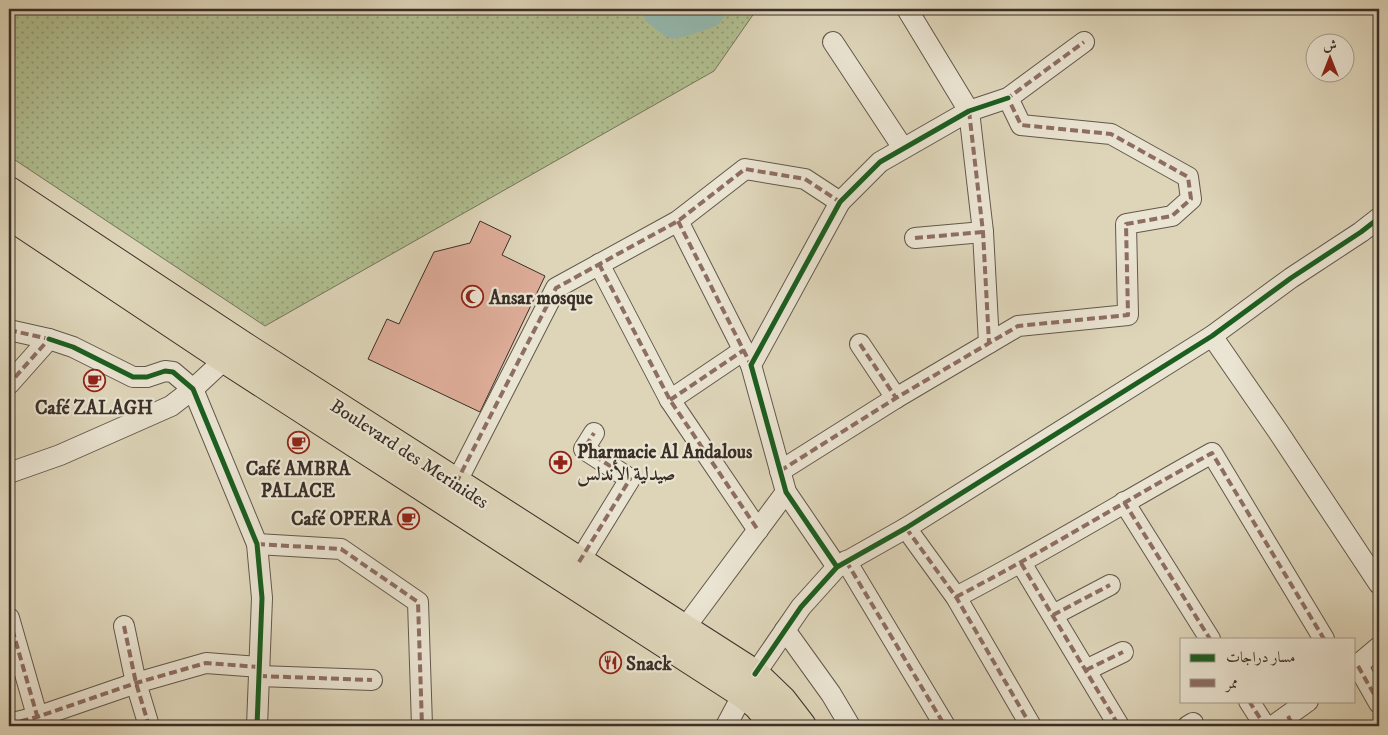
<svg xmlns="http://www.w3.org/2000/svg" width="1388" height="735" viewBox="0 0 1388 735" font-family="'IM FELL DW Pica',Amiri,serif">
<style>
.grass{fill:url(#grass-dots);stroke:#74765c}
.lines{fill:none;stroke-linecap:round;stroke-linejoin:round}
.river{stroke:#93b9b0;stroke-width:39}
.building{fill:#ddac98;stroke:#392f27}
.street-casing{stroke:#62584c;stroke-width:22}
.primary-casing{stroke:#392f27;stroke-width:30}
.street{stroke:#eae4d2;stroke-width:20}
.primary{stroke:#ded5b9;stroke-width:28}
.quiet{stroke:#8d6e63;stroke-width:4;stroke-dasharray:8 4;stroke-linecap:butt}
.cycleway-casing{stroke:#eae4d2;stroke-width:8}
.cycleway{stroke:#1b5e20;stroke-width:5}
.labels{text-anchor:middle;stroke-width:4.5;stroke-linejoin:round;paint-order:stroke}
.poi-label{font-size:19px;font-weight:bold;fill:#392f27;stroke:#eae4d2;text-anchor:start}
.street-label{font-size:19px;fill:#392f27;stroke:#eae4d2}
</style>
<defs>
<pattern id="grass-dots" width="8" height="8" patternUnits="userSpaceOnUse" patternTransform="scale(1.25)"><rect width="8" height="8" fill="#b0be90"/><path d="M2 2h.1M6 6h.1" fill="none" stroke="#909b76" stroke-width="1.8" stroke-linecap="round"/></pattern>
</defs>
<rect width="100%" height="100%" fill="#ded5b9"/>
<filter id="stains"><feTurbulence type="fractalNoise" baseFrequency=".004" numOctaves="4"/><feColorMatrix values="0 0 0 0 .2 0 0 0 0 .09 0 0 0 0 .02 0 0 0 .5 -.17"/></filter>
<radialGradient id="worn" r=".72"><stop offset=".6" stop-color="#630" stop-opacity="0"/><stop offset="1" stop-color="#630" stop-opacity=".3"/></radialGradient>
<polygon class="grass" points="9,9 757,9 714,71 265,326 9,156"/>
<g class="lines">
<polyline class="river" points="662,9 675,19 706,9"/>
</g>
<polygon class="building" points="480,221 511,236 502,255 545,276 480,412 368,359 387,319 399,324 434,252 470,243"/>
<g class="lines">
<defs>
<g id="street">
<polyline points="907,9 969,111 983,232 989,343"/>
<polyline points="833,42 903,148"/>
<polyline points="678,221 751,365"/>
<polyline points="915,238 983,232"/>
<polyline points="599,264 670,400 758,530"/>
<polyline points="9,330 49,339 73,347 133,377 147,377 165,371 173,372 193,389 257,544 262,598 257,726"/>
<polyline points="1212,336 1277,430 1379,584"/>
<polyline points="860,344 896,398"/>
<polyline points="9,384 49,339"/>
<polyline points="670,400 744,350"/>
<polyline points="780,471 896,398 1018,326 1128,315 1126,224 1172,216 1191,199 1188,177 1111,134 1021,125 1008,98"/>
<polyline points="9,473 60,455 171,406 193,389 235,350"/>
<polyline points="456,483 556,288 678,221 745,169 805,179 840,202"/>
<polyline points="1124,502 1210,639"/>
<polyline points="906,528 956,597 1031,726"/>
<polyline points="257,544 341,549 418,602 422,726"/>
<polyline points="846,561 945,726"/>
<polyline points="579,562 630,479 584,449 594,433"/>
<polyline points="1021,563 1119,726"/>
<polyline points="837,567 786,492 751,365 840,202 880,162 969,111 1008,98 1084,42"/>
<path d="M956,597c87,-45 171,-97 256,-144l112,186"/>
<polyline points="1053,615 1110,585"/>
<polyline points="9,618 40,726"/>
<polyline points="124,626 136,683 149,726"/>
<polyline points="684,629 786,492"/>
<polyline points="785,630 831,694 850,726"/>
<polyline points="1358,666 1379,703"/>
<polyline points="1354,668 1379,647"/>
<polyline points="1086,670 1123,652"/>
<polyline points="755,674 801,607 837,567 906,528 1212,336 1291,278 1361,232 1379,218"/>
<polyline points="259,676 372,680"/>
<polyline points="1249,701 1265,726"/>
<polyline points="9,724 37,717 136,683 206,663 259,667"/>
<polyline points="726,726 743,694"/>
<polyline points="1188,726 1193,723"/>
<polyline points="1273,726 1308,701"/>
</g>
<g id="primary">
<polyline points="9,191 242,345 755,674 782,700 802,726"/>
<polyline points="9,215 225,359 743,694 757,705 775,726"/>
</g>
</defs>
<use href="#street" class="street-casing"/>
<use href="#primary" class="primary-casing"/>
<use href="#street" class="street"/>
<use href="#primary" class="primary"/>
<g class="quiet">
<polyline points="9,22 15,9"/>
<polyline points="969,111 983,232 989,343"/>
<polyline points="678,221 751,365"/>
<polyline points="915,238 983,232"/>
<polyline points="599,264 670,400 758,530"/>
<polyline points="9,330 49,339 9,384"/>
<polyline points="860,344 896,398"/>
<polyline points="670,400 744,350"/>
<polyline points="780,471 896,398 1018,326 1128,315 1126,224 1172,216 1191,199 1188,177 1111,134 1021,125 1008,98 1084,42"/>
<polyline points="456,483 556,288 678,221 745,169 805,179 840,202"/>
<polyline points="1124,502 1210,639"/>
<polyline points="906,528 956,597 1031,726"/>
<polyline points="257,544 341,549 418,602 422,726"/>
<polyline points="846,561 945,726"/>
<polyline points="579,562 630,479 584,449 594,433"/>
<polyline points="1021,563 1119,726"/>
<path d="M956,597c87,-45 171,-97 256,-144l112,186"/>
<polyline points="1053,615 1110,585"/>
<polyline points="9,618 40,726"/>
<polyline points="124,626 136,683 149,726"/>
<polyline points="1358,666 1379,703"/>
<polyline points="1086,670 1123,652"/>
<polyline points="259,676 372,680"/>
<polyline points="1249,701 1265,726"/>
<polyline points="1288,716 1293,726"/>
<polyline points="9,724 37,717 136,683 206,663 259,667"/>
<polyline points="1188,726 1193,723"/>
</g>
<defs>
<g id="cycleway">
<polyline points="49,339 73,347 133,377 147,377 165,371 173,372 193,389 257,544 262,598 257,726"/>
<polyline points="837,567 786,492 751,365 840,202 880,162 969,111 1008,98"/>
<polyline points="755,674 801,607 837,567 906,528 1212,336 1291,278 1361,232 1379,218"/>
</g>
</defs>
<use href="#cycleway" class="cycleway-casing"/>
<use href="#cycleway" class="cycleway"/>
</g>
<defs>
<symbol id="mosque-ring" viewBox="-11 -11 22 22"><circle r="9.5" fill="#eae4d2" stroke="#8f2418" stroke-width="1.5"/><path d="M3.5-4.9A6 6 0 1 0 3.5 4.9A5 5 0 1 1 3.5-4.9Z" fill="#8f2418"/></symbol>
<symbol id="cafe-ring" viewBox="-11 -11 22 22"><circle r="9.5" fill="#eae4d2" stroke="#8f2418" stroke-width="1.5"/><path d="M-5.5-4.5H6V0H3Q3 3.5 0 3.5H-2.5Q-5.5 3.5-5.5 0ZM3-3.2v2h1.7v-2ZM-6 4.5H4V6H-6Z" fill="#8f2418"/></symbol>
<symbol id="pharmacy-ring" viewBox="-11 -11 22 22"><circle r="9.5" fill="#eae4d2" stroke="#8f2418" stroke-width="1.5"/><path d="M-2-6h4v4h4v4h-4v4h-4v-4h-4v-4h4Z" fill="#8f2418"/></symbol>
<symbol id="restaurant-ring" viewBox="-11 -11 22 22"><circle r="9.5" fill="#eae4d2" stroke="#8f2418" stroke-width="1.5"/><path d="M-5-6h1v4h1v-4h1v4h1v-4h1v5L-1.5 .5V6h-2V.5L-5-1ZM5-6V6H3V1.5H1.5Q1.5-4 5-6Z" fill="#8f2418"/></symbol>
</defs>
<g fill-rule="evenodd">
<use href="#mosque-ring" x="460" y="284" width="25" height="25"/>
<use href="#cafe-ring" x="82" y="368" width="25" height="25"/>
<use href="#cafe-ring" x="286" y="430" width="25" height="25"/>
<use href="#pharmacy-ring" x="548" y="450" width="25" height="25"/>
<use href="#cafe-ring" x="396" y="506" width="25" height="25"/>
<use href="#restaurant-ring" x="598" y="650" width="25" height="25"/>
</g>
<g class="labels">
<g class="poi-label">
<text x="489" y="304">Ansar mosque</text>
<text x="94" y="414" text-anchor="middle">Café ZALAGH</text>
<text x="577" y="458">Pharmacie Al Andalous<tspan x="577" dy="22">صيدلية الأندلس</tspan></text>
<text x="298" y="475" text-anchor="middle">Café AMBRA<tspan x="298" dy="22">PALACE</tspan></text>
<text x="392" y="525" text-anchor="end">Café OPERA</text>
<text x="626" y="670">Snack</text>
</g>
<g class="street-label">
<text transform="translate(410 453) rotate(33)" y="7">Boulevard des Merinides</text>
</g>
</g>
<rect width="1388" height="735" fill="none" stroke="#ded5b9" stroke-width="30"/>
<rect x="10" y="10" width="1368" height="715" fill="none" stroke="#392f27" stroke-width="2.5"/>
<rect x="15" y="15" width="1358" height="705" fill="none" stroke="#392f27"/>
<rect x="1180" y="638" width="175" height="65" fill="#eae4d2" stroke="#a39c8e"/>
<rect x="1190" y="654" width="25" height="8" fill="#1b5e20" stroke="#a39c8e"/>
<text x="1226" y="662" font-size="15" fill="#392f27">مسار دراجات</text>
<rect x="1190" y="679" width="25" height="8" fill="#8d6e63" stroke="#a39c8e"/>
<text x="1226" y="688" font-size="15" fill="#392f27">ممر</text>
<g transform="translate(1330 58)"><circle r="24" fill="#eae4d2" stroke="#a39c8e"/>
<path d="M0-4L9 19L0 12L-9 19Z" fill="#8f2418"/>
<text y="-8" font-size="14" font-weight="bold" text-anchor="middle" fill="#392f27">ش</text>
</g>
<rect width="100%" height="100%" filter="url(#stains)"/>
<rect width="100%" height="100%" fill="url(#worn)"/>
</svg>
